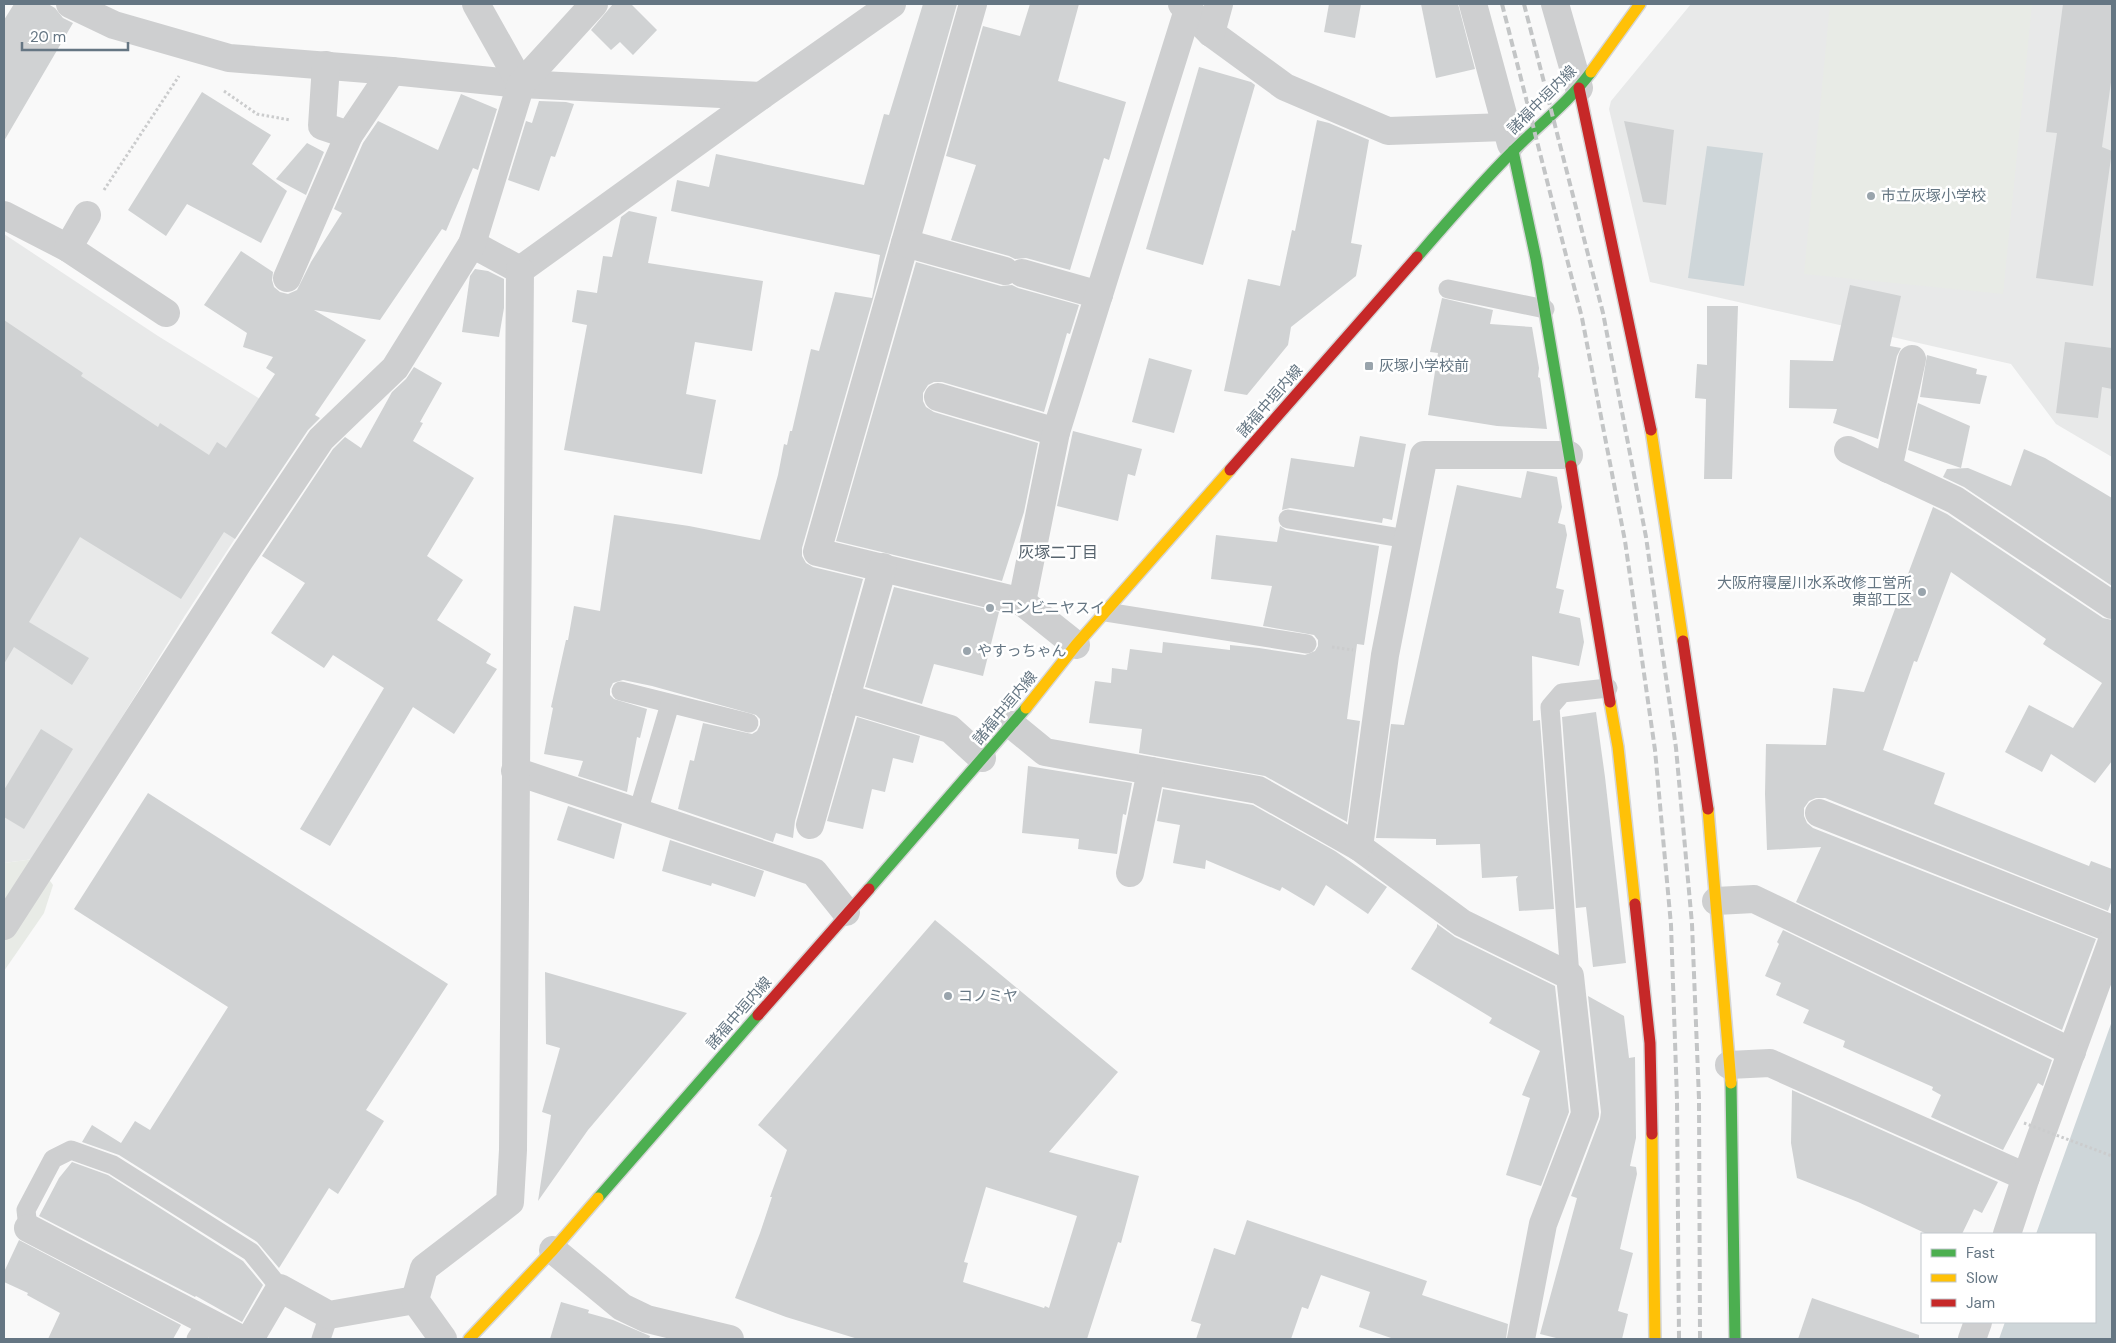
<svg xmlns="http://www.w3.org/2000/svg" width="2116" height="1343" viewBox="0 0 2116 1343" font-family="'DM Sans','Noto Sans JP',sans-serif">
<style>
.built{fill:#e8e9e9}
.green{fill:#e8ebe6}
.water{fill:#ced6d9}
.building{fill:#d0d2d3;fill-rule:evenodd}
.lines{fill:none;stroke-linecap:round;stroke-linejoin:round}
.fast-casing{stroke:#d5d6d7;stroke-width:14}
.slow-casing{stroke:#d5d6d7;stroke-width:14}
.jam-casing{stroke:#d5d6d7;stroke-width:14}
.path{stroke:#cbcccd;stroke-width:3;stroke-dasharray:2.5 2.5;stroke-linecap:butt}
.lane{stroke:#cecfd0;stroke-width:19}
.street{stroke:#cecfd0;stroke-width:28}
.fast{stroke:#4caf50;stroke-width:11}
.slow{stroke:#ffc107;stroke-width:11}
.jam{stroke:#c62828;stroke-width:11}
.rail{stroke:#c3c5c6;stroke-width:4;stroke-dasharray:8 4;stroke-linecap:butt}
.path-bridge{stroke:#cbcccd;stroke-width:3;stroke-dasharray:2.5 2.5;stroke-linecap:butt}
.poi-dot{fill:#99a4ac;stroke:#fff;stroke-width:2}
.labels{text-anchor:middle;stroke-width:5;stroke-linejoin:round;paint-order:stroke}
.street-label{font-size:15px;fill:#657683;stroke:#fff}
.poi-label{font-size:15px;fill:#657683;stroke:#fff;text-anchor:start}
.neighbourhood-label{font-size:16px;fill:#57646e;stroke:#fff}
</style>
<rect width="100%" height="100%" fill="#f9f9f9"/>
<g class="built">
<polygon points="1691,4 2112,4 2112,457 2056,424 2011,364 1650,282 1609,109 1611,101"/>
<polygon points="4,234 158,336 307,428 184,617 34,859 4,863"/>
</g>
<g class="green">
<polygon points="1830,4 2032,4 2003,294 1804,274"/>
<polygon points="34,859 53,885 44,913 4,971 4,863"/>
</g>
<g class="water">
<polygon points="1707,146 1763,153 1744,286 1688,278"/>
<polygon points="2112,1021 2112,1339 1999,1339 2005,1322 2095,1322 2095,1234 2036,1234"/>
</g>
<g class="building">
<polygon points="14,4 48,4 55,8 63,18 73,23 4,141 4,20"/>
<polygon points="613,4 631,4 657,30 633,55 620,42 611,50 591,30"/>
<polygon points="923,4 957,4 802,548 802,556 806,563 813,567 863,579 795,821 793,838 776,833 773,842 678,809 690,760 694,761 703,723 752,734 757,731 760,725 760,719 756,715 652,686 623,680 613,683 610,689 610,695 614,699 647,709 640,738 637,737 627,792 578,776 583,761 544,754 553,708 551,707 566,640 568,640 574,606 600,611 614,515 689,526 760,540 778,475 784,444 787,445 790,431 792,431 811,349 819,351 835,292 872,298 880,255 671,211 677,180 709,187 716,154 864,185 884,114 889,115"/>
<polygon points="1030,4 1079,4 1058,81 1126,102 1109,160 1104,158 1070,270 1026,258 1015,259 1009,256 951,240 976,165 946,156 983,26 1020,36"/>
<polygon points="1329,4 1361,4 1355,38 1324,32"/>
<polygon points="1421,4 1458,4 1475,69 1436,78"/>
<polygon points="2063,4 2112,4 2112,75 2102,147 2112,151 2093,286 2036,278 2057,133 2046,132"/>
<polygon points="1199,67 1251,82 1255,85 1203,265 1146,249"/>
<polygon points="202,92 271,135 252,164 287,191 261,243 187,204 166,236 128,210"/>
<polygon points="461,94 497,109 478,170 473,168 446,231 442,229 380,320 314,310 366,340 315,415 320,418 308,430 235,539 224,532 181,599 80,537 29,622 89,658 72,685 14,647 4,664 4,320 83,373 81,376 158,427 160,423 209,455 217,442 226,448 275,374 266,368 273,357 243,347 247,333 204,305 241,251 273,272 272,280 274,287 280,292 288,294 297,290 311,262 342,213 334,209 363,143 378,121 438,150"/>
<polygon points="539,101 566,102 574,104 555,157 551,156 539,191 508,180 526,121 532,123"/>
<polygon points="1317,120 1329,123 1369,140 1351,243 1362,245 1356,276 1291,327 1288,345 1247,395 1224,391 1248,279 1280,286 1292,230 1295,231"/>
<polygon points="1624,121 1674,130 1666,205 1643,202"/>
<polygon points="307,143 324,152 306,195 276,179"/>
<polygon points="629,211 657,217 648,263 763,281 752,351 695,342 686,394 716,400 702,474 564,450 587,325 572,322 577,290 597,293 603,256 612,257 621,217"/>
<polygon points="916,262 1001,286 1012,285 1018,288 1079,305 1070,334 1067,333 1044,412 942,382 934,382 928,385 923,393 923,401 926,407 934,412 1038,443 1024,512 1002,581 836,541"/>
<polygon points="475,269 488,271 504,279 504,308 499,337 462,332 470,276"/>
<polygon points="1850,285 1901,296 1890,346 1901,348 1897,356 1878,439 1833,423 1837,409 1789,408 1790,360 1833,361"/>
<polygon points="1442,298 1493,310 1490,324 1532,327 1539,368 1538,377 1540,378 1547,429 1497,426 1428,415 1438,353 1430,352"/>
<polygon points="1707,306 1738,306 1732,479 1704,479 1706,399 1695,398 1697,364 1707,365"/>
<polygon points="2065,342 2112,348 2112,389 2102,387 2098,418 2056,413"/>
<polygon points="1927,355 1977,369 1976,374 1987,376 1980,404 1920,397"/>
<polygon points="1149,358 1192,370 1174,433 1132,422"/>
<polygon points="414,367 442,383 420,422 423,423 413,441 474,478 427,556 463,580 437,620 491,654 486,663 497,669 454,734 413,707 330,846 300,829 384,688 333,655 324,668 271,633 305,583 262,556 333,449 345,437 361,448 392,392 406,379"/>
<polygon points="1918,403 1970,426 1961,468 1908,450"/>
<polygon points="1073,431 1142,449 1135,476 1128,474 1118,521 1057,506"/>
<polygon points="1360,436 1406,444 1392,520 1383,518 1382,523 1290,508 1282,510 1291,458 1354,467"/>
<polygon points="2024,449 2045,458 2112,498 2112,586 1964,487 1943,477 1947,469 1968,468 2011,486"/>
<polygon points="1527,471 1557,477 1562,507 1558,523 1565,525 1567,535 1556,588 1564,590 1559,613 1580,618 1584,642 1579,666 1532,656 1533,721 1540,720 1554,909 1519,911 1516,879 1518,876 1482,878 1480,844 1436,845 1436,839 1376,838 1391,724 1404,725 1457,485 1521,498"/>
<polygon points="1933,507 1947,514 2103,618 2112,620 2112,761 2095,783 2051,754 2042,772 2005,752 2029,705 2073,728 2102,683 2043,644 2046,639 1951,572 1917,662 1914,661 1883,750 1945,773 1934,804 2089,866 2091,861 2112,869 2112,900 2108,911 1825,798 1816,798 1809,801 1804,808 1804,816 1807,823 1813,828 2096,939 2062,1030 1796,902 1821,847 1767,850 1765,794 1766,744 1826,745 1833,688 1864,692"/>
<polygon points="1280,526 1286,530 1379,546 1364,645 1357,644 1347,719 1360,721 1347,822 1265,776 1139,753 1142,729 1089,723 1095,681 1111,683 1112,668 1127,670 1130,649 1162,653 1163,642 1230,650 1230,645 1259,648 1305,655 1315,651 1318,646 1318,640 1314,635 1263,626 1272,586 1211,579 1216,535 1277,542"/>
<polygon points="894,587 999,612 983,676 934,664 922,704 865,687"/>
<polygon points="1596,712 1605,777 1626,963 1593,967 1586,907 1576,908 1562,717"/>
<polygon points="857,717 920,736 913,763 893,758 885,792 872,789 863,829 827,821"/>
<polygon points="41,729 73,749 24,829 4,817 4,790"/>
<polygon points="1028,766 1132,783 1126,815 1123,814 1117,854 1078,849 1079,839 1022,833"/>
<polygon points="1163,789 1253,805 1335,851 1387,887 1368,914 1326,885 1314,906 1282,887 1280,891 1206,860 1205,869 1173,863 1180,825 1157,821"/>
<polygon points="148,793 448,984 366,1110 384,1121 338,1194 329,1188 279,1268 257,1242 119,1155 82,1142 92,1125 121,1143 135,1121 150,1130 228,1007 74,909"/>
<polygon points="568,806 622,824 614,859 557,840"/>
<polygon points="670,840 764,871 755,897 712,883 711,886 662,871"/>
<path d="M935,920l183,152 -69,80 90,24 -18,67 -3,-1 -31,97h-229l-72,-22 -51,-19 25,-65 12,-36h-2l17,-47 -29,-25zM986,1187l91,29 -28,92 -4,-2 -1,2 -81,-26 5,-19 -4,-1z"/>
<polygon points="1437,924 1455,937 1555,986 1569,1112 1541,1186 1506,1175 1530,1098 1522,1095 1540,1051 1489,1023 1492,1018 1411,969 1437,927"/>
<polygon points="1783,930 2052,1060 2043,1086 2038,1083 2003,1150 1931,1117 1941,1095 1932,1090 1933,1087 1843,1047 1845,1041 1803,1023 1809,1010 1776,995 1781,983 1765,976 1779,944 1777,942"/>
<polygon points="545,972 687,1013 588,1130 538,1201 551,1115 542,1112 560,1048 546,1044"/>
<polygon points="1588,996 1624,1016 1629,1058 1635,1057 1636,1138 1630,1166 1636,1167 1637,1174 1620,1249 1633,1253 1618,1311 1628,1314 1622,1339 1560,1339 1540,1334 1577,1198 1571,1196 1600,1119 1601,1112"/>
<polygon points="1792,1090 1998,1182 1982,1213 1974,1209 1962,1234 1927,1234 1858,1202 1797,1178 1791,1143"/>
<polygon points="72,1162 108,1175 243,1261 263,1285 242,1322 196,1296 195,1297 39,1216 59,1178"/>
<polygon points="1247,1220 1427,1281 1422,1295 1508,1324 1506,1339 1394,1339 1359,1327 1370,1292 1321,1275 1308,1309 1302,1307 1291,1339 1196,1339 1201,1324 1191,1321 1214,1248 1235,1255"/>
<polygon points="19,1240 181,1325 173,1339 48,1339 60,1313 27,1295 28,1293 4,1282 4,1272"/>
<polygon points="1812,1298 1919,1335 1919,1339 1798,1339"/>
<polygon points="561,1302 589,1310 588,1313 613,1320 650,1336 649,1339 550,1339"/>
</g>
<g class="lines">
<defs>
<g id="fast">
<polyline points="1513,151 1536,259 1571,466"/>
<path d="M1417,257c31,-36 62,-72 96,-106 26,-26 56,-49 78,-79"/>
<polyline points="869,889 1026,708"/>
<polyline points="1731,1083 1735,1339"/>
<polyline points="598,1198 758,1015"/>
</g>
<g id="slow">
<polyline points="1591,72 1640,4"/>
<polyline points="1651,430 1683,641"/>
<polyline points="1610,702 1618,747 1635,904"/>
<polyline points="1026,708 1076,645 1230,470"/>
<polyline points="1708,809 1731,1083"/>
<polyline points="1652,1134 1655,1339"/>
<polyline points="469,1339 553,1250 598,1198"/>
</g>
<g id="jam">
<polyline points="1579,88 1651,430"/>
<polyline points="1571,466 1610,702"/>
<polyline points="1230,470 1417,257"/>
<polyline points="1683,641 1708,809"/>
<polyline points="1635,904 1650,1043 1652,1134"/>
<polyline points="758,1015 869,889"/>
</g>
</defs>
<use href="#fast" class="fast-casing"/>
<use href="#slow" class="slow-casing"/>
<use href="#jam" class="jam-casing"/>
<g class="path">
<polyline points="224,91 257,114 290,120"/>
<polyline points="104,190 179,76"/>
<polyline points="1332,647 1353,650"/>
</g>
<g class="lane">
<polyline points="1448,289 1545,309"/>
<polyline points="1288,519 1407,539"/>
<polyline points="1106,612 1307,644"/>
<polyline points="621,691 749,723"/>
<polyline points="638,812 670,704"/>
<polyline points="1570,976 1550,707 1562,693 1608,688"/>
<polyline points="28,1228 26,1210 53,1159 71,1150 113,1165 251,1252 280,1288"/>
<polyline points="196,1339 207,1322"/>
<polyline points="321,1339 329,1315"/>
</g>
<g class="street">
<polyline points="70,4 114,25 229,58 392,71 521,84 761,96"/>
<polyline points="476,4 521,84"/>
<polyline points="973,4 817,552 1022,602 1076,645"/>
<polyline points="1182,4 1211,33 1285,87 1388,131 1506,127"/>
<polyline points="1473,4 1511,144"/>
<polyline points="1555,4 1579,88"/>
<polyline points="1211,33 1219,4"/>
<polyline points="326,65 322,126 349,135 392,71"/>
<polyline points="4,215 68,248 166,313"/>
<polyline points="905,243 1005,271"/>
<polyline points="472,244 520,270"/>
<polyline points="68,248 87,215"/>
<polyline points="520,270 761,96 892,4"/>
<polyline points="1022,273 1099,295"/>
<polyline points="287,278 349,135"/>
<polyline points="938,397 1056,432"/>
<polyline points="1848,450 1955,500 2112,605"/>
<polyline points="1888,469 1912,359"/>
<polyline points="1022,602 1056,432 1188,10"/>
<polyline points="846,698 950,729 982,758"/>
<polyline points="1012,725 1045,752 1258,790 1359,847 1462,923 1570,976 1585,1114 1543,1224 1521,1339"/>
<polyline points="515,771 814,872 846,912"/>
<polyline points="1819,813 2112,929"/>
<polyline points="810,825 883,567"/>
<polyline points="1359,847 1385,655 1424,455 1569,455"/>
<polyline points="1130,873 1151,771"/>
<polyline points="1716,901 1754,899 2072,1052"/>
<polyline points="4,926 240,560 321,439 395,368 472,244 521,84 594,4"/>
<polyline points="1729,1065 1770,1063 2026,1177"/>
<polyline points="28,1228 241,1339"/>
<polyline points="2007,1234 2026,1177 2112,941"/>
<polyline points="553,1250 622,1307 647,1319 730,1339"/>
<polyline points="250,1339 280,1288 329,1315 415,1300"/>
<polyline points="443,1339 415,1300 424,1268 510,1202 513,1150 520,270"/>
<polyline points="1972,1339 1978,1322"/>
</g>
<use href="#fast" class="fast"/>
<use href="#slow" class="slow"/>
<use href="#jam" class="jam"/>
<g class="rail">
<polyline points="1502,4 1582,318 1625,541 1655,750 1671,925 1677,1099 1679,1339"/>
<polyline points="1524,4 1603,313 1646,537 1676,748 1692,924 1699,1099 1700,1339"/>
</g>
<polyline class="path-bridge" points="2024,1123 2112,1156"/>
</g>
<g class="poi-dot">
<circle cx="1871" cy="196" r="5"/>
<rect x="1364" y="361" width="10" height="10" rx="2.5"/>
<circle cx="1922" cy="592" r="5"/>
<circle cx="990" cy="608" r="5"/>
<circle cx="967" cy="651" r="5"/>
<circle cx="948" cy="996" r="5"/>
</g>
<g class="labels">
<g class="street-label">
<text transform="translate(1542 100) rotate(-45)" y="5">諸福中垣内線</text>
<text transform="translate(1270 401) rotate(-49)" y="5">諸福中垣内線</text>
<text transform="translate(1005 708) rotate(-50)" y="5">諸福中垣内線</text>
<text transform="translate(739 1013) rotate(-49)" y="5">諸福中垣内線</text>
</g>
<g class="poi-label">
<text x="1881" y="201">市立灰塚小学校</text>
<text x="1379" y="371">灰塚小学校前</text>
<text x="1912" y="588" text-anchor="end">大阪府寝屋川水系改修工営所<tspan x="1912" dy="17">東部工区</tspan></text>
<text x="1000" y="613">コンビニヤスイ</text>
<text x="977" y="656">やすっちゃん</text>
<text x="958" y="1001">コノミヤ</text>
</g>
<g class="neighbourhood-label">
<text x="1058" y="558">灰塚二丁目</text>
</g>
</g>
<rect width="2116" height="1343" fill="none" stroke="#657683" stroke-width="10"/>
<rect x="1921" y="1233" width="175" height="90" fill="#ffffff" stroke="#c1c8cd"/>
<rect x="1931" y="1249" width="25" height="8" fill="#4caf50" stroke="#c1c8cd"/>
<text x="1966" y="1258" font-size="15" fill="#657683">Fast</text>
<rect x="1931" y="1274" width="25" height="8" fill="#ffc107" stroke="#c1c8cd"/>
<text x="1966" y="1283" font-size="15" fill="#657683">Slow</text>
<rect x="1931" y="1299" width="25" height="8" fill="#c62828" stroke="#c1c8cd"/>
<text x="1966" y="1308" font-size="15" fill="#657683">Jam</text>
<path d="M22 42v8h106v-8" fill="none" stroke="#657683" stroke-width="2.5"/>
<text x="30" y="42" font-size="15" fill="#657683" stroke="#ffffff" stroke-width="4" paint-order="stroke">20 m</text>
</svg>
